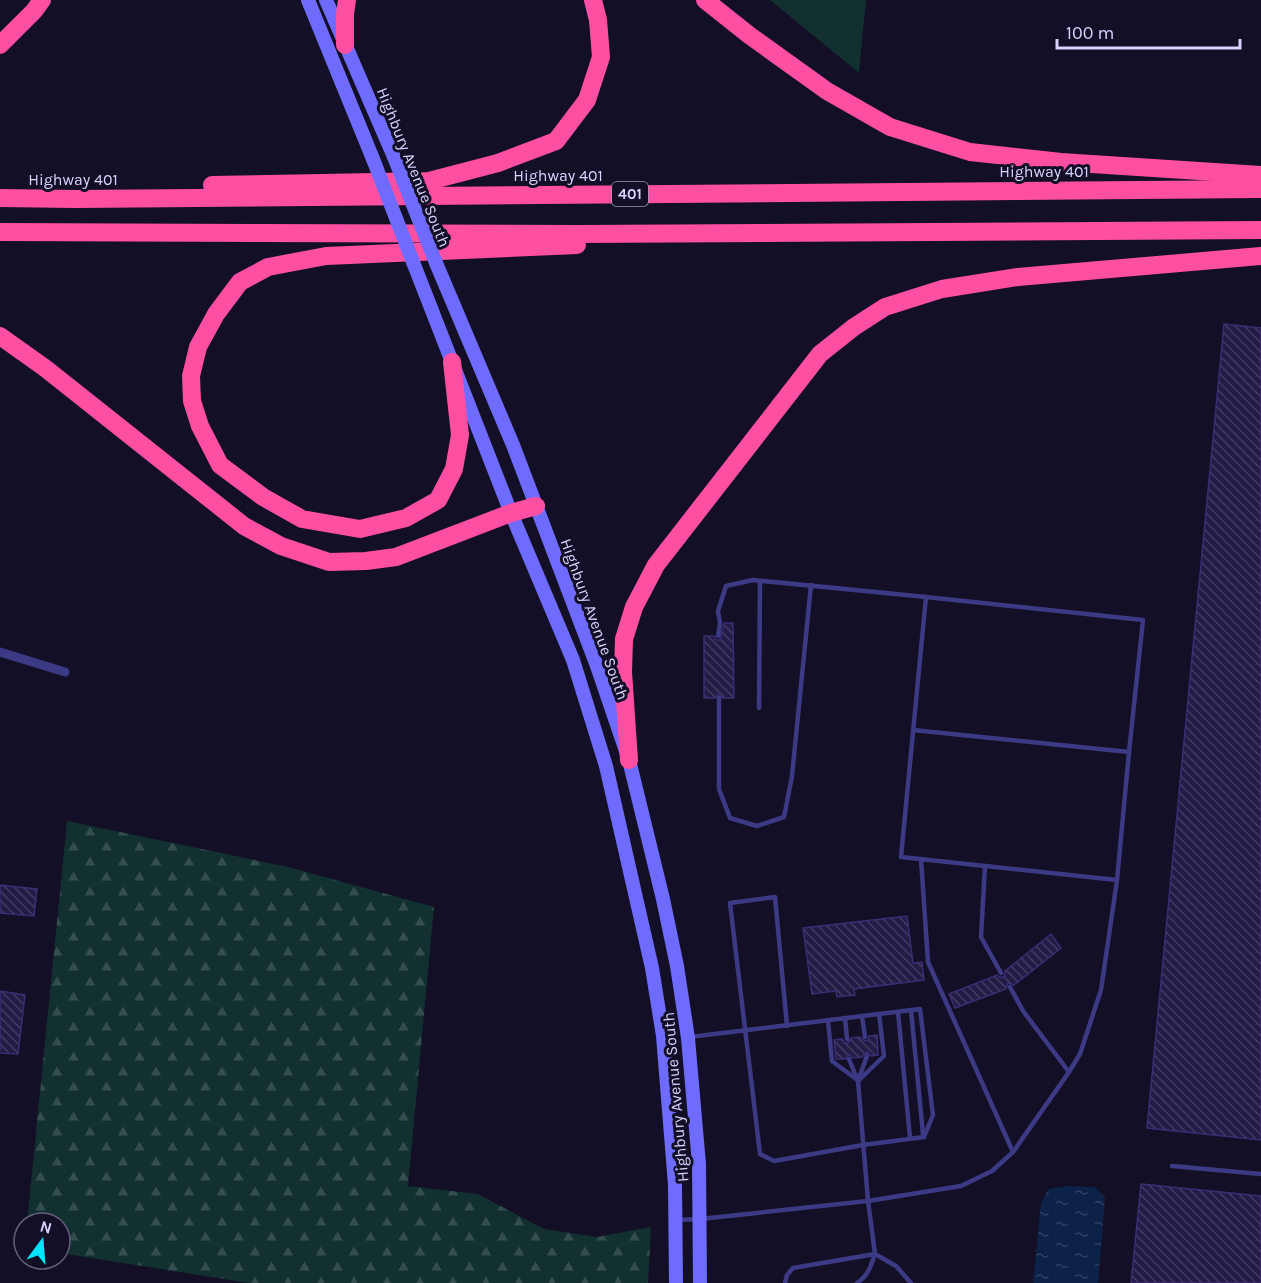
<svg xmlns="http://www.w3.org/2000/svg" width="1261" height="1283" viewBox="0 0 1261 1283" font-family="Karla,sans-serif">
<style>
.grass{fill:#12302f}
.forest{fill:url(#forest-firs)}
.water{fill:url(#water-ripples)}
.building{fill:url(#building-back-hatch);stroke:#3b2d73;stroke-width:1.5}
.lines{fill:none;stroke-linecap:round;stroke-linejoin:round}
.service{stroke:#3d3a85;stroke-width:4.5}
.minor{stroke:#3d3a85;stroke-width:9}
.secondary{stroke:#6f6bff;stroke-width:14}
.motorway{stroke:#ff4fa3;stroke-width:18}
.secondary-bridge{stroke:#6f6bff;stroke-width:14}
.labels{text-anchor:middle;stroke-width:6;stroke-linejoin:round;paint-order:stroke}
.shield{fill:#130f26;stroke:#9e99be;stroke-width:1.5}
.shield-label{font-size:15px;font-weight:bold;fill:#d9d4ff}
.street-label{font-size:16px;fill:#d9d4ff;stroke:#130f26}
</style>
<defs>
<pattern id="forest-firs" width="22" height="20" patternUnits="userSpaceOnUse" patternTransform="scale(1.5)"><rect width="22" height="20" fill="#12302f"/><path d="M5 1l3.5 6h-7zM16 11l3.5 6h-7z" fill="#344d4e"/></pattern>
<pattern id="water-ripples" width="26" height="14" patternUnits="userSpaceOnUse" patternTransform="scale(1.5)"><rect width="26" height="14" fill="#0c2248"/><path d="M2 4q2-2 4 0t4 0M15 11q2-2 4 0t4 0" fill="none" stroke="#2f4163"/></pattern>
<pattern id="building-back-hatch" width="6" height="6" patternUnits="userSpaceOnUse" patternTransform="scale(1.5)"><rect width="6" height="6" fill="#241b47"/><path d="M-1 5l2 2M0 0l6 6M5-1l2 2" fill="none" stroke="#433b63"/></pattern>
</defs>
<rect width="100%" height="100%" fill="#130f26"/>
<polygon class="grass" points="770,0 866,0 859,72 858,72"/>
<polygon class="forest" points="67,821 288,867 434,907 408,1186 478,1194 544,1229 597,1237 651,1227 648,1283 249,1283 60,1253 60,1223 27,1223"/>
<polygon class="water" points="1068,1186 1094,1187 1105,1197 1098,1283 1033,1283 1041,1203 1049,1189"/>
<g class="building">
<polygon points="1224,324 1261,328 1261,1140 1147,1128"/>
<polygon points="724,623 733,623 734,698 723,698 718,694 715,698 704,698 704,636 714,636 716,640 720,640"/>
<polygon points="0,885 37,889 34,916 0,913"/>
<polygon points="907,916 913,963 922,962 924,980 854,989 855,995 837,997 836,991 812,994 803,928"/>
<polygon points="1051,934 1061,948 1014,985 1008,983 1006,989 955,1008 949,994 997,975 1000,977 1004,977 1005,971"/>
<polygon points="0,991 25,995 18,1054 0,1053"/>
<polygon points="877,1035 878,1055 871,1056 867,1052 862,1057 853,1058 849,1055 845,1059 836,1059 834,1040 842,1039 845,1043 848,1043 851,1038 860,1037 865,1041 868,1040 869,1036"/>
<polygon points="1141,1184 1261,1196 1261,1283 1131,1283"/>
</g>
<g class="lines">
<g class="service">
<polyline points="926,597 1143,620 1129,752"/>
<polyline points="719,698 719,789 730,818 757,826 784,817 792,776 811,585"/>
<polyline points="759,708 760,581"/>
<polyline points="913,730 1129,752 1117,880"/>
<polyline points="921,859 928,962 1013,1152"/>
<polyline points="985,866 981,937 1001,973"/>
<polyline points="1010,987 1023,1011 1069,1072"/>
<polyline points="911,1010 923,1134"/>
<polyline points="898,1012 910,1138"/>
<polyline points="862,1016 865,1037"/>
<polyline points="845,1018 847,1039"/>
<polyline points="828,1021 832,1061 856,1079"/>
<polyline points="787,1026 775,897 730,903 760,1154 774,1161 863,1145 924,1137"/>
<polyline points="690,1037 920,1009 933,1115 924,1137"/>
<polyline points="849,1059 858,1081 868,1201 875,1254 896,1266 911,1283"/>
<polyline points="859,1078 867,1056"/>
<polyline points="858,1081 884,1056 879,1014"/>
<polyline points="1172,1166 1261,1174"/>
<polyline points="678,1220 700,1219 868,1201 961,1186 992,1171 1013,1152 1069,1072 1080,1054 1101,990 1117,880 901,857 926,597 753,580 726,586 718,611 720,623 718,636"/>
<path d="M785,1283l2,-8 6,-7 82,-14c-4,12 -7,22 -18,29"/>
</g>
<polyline class="minor" points="0,652 65,672"/>
<g class="secondary">
<polyline points="308,0 373,159"/>
<polyline points="326,0 394,157"/>
<polyline points="413,262 511,513 573,660 606,766 652,968 663,1036 675,1185 676,1283"/>
<polyline points="436,263 513,445 597,666 629,760 663,899 677,966 688,1038 699,1164 700,1283"/>
</g>
<g class="motorway">
<polyline points="705,0 749,35 827,91 890,127 970,152 1061,162 1261,175"/>
<polyline points="0,45 34,11 42,0"/>
<polyline points="345,45 345,14 347,0"/>
<polyline points="212,185 429,181 498,163 556,141 587,100 601,57 598,20 593,0"/>
<polyline points="0,198 76,199 1261,189"/>
<polyline points="0,232 578,234 1261,230"/>
<polyline points="0,336 45,368 244,526 281,546 329,562 366,561 396,557 511,513 536,506"/>
<polyline points="452,362 460,435 454,469 438,500 406,518 360,529 302,519 263,497 220,465 200,426 192,401 191,376 198,347 216,314 240,282 268,267 326,256 577,245"/>
<polyline points="629,760 623,672 624,639 634,607 656,565 820,354 854,327 885,307 942,289 1018,277 1261,256"/>
</g>
<g class="secondary-bridge">
<polyline points="394,157 436,263"/>
<polyline points="373,159 413,262"/>
</g>
</g>
<g class="labels">
<rect class="shield" x="612" y="182" width="36" height="24" rx="4.5"/>
<g class="shield-label">
<text x="630" y="199">401</text>
</g>
<g class="street-label">
<text transform="translate(414 167) rotate(68)" y="6">Highbury Avenue South</text>
<text x="1044" y="177">Highway 401</text>
<text x="558" y="181">Highway 401</text>
<text x="73" y="185">Highway 401</text>
<text transform="translate(595 619) rotate(70)" y="6">Highbury Avenue South</text>
<text transform="translate(675 1097) rotate(-95)" y="6">Highbury Avenue South</text>
</g>
</g>
<g transform="translate(42 1241) rotate(16)"><circle r="28" fill="#130f26" stroke="#625e7d" stroke-width="1.5"/>
<path d="M0-4.5L10 22L0 15L-10 22Z" fill="#00e5ff"/>
<text y="-9" font-size="16" font-weight="bold" text-anchor="middle" fill="#d9d4ff">N</text>
</g>
<path d="M1057 39v9h183v-9" fill="none" stroke="#d9d4ff" stroke-width="3"/>
<text x="1066" y="39" font-size="18" fill="#d9d4ff" stroke="#130f26" stroke-width="4.5" paint-order="stroke">100 m</text>
</svg>
